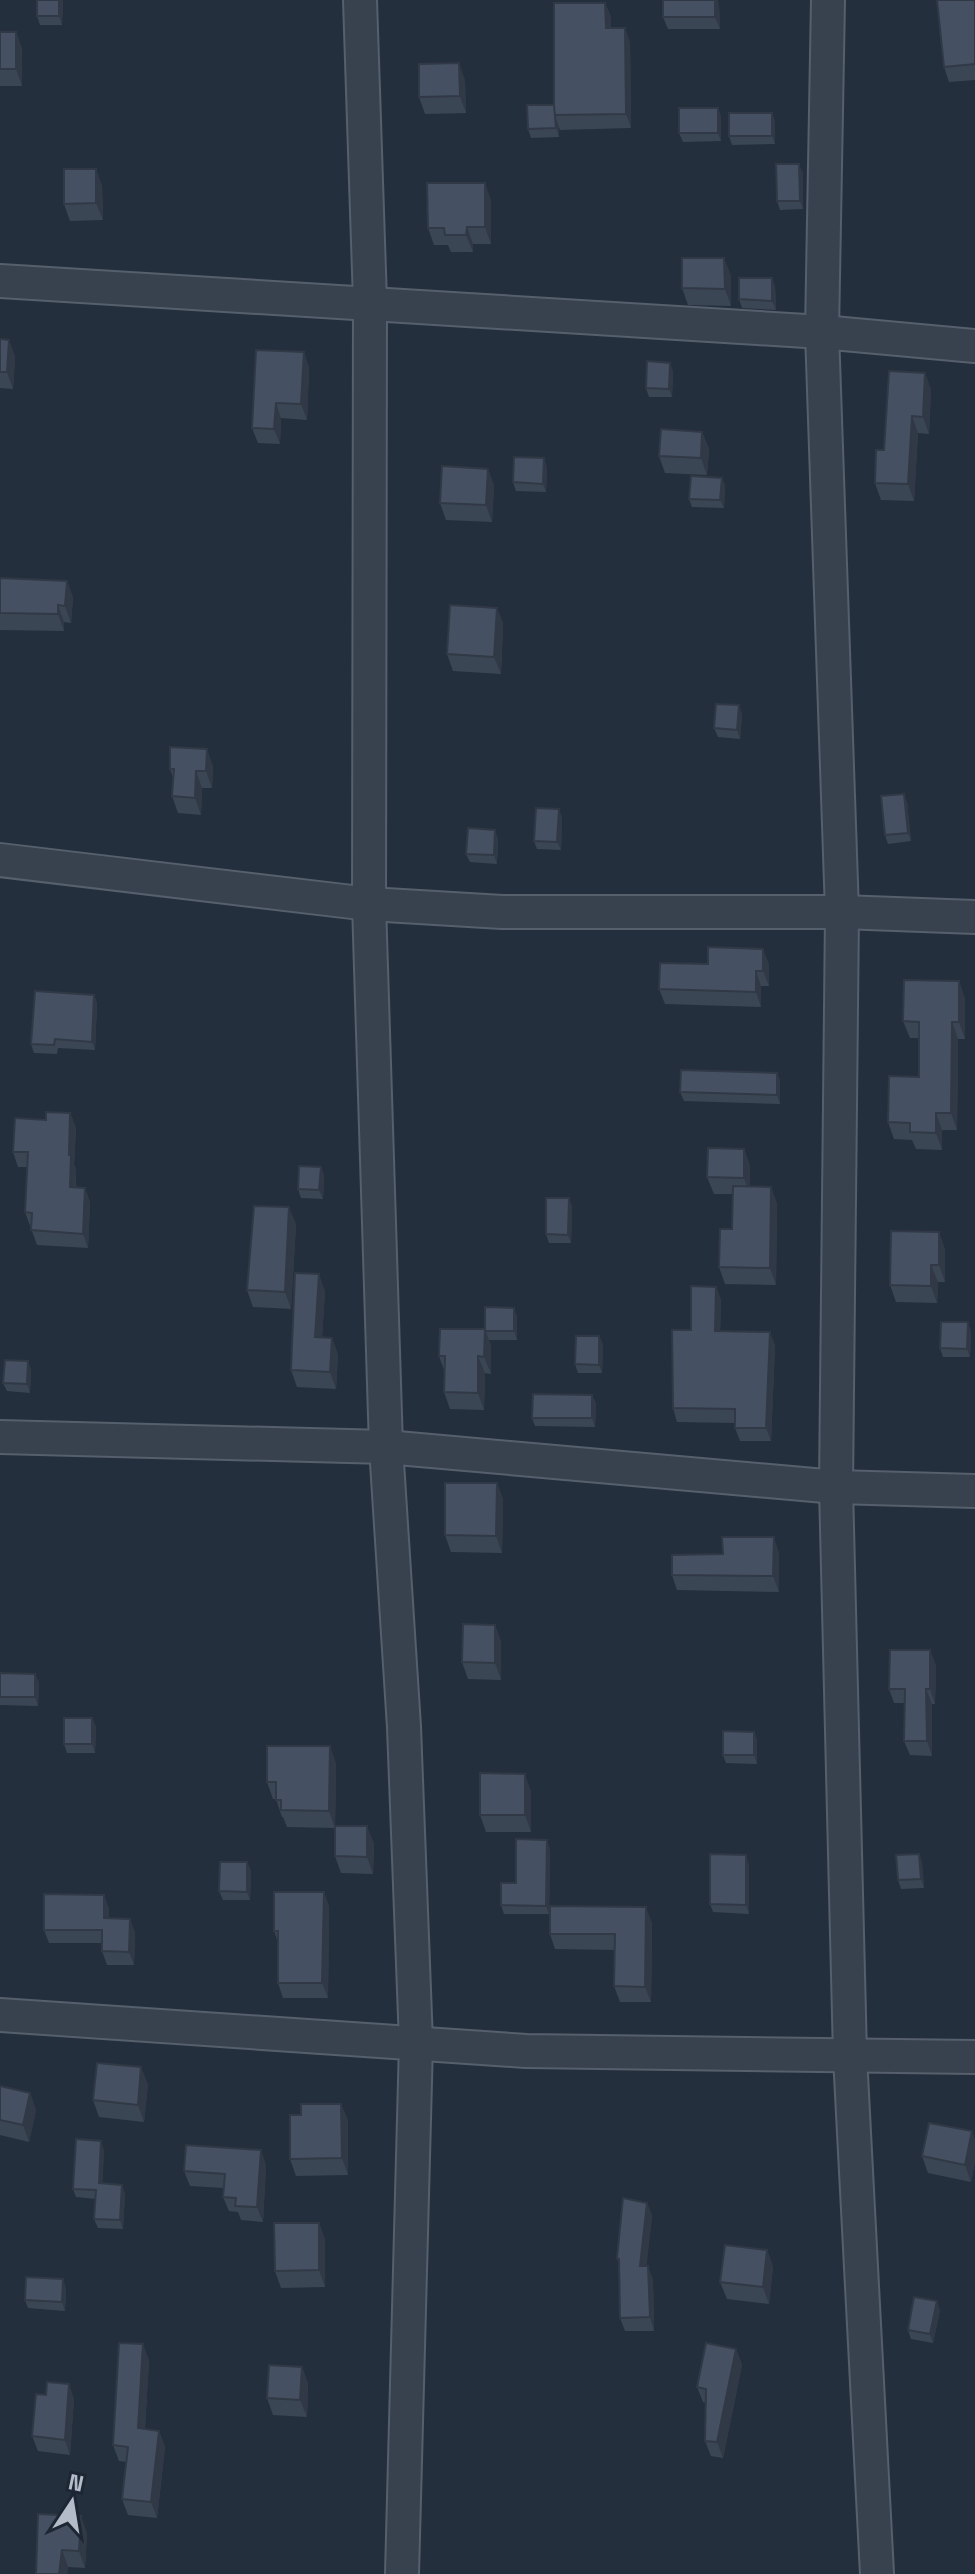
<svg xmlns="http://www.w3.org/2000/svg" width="975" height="2574" viewBox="0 0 975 2574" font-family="'Space Grotesk',sans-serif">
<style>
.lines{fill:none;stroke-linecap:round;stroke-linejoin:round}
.street-casing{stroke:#565f6c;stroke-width:36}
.street{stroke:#38414e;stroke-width:32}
.wall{fill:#3b4654}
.shaded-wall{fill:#303945}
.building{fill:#455162;stroke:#303945;stroke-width:2}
</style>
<rect width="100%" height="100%" fill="#242f3e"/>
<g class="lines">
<defs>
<g id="street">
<polyline points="360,0 370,302 369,904 386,1447 404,1727 416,2043 402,2574"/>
<polyline points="828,0 822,332 842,912 836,1487 850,2056 877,2574"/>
<polyline points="0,281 822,332 975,346"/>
<polyline points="0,860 369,904 502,912 842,912 975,917"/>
<polyline points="0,1437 386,1447 836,1487 975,1491"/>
<polyline points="0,2015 526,2051 975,2057"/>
</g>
</defs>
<use href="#street" class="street-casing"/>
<use href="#street" class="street"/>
</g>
<g class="wall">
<polygon points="63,0 62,25 40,25 37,16"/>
<polygon points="975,0 975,80 949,82 944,67"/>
<polygon points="605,3 611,17 611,28 625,28 630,43 631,128 560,130 559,127 559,137 531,138 528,129 554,105"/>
<polygon points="719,5 720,29 668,29 663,17"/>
<polygon points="0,32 16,32 22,49 22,86 0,86"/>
<polygon points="465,80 466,113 425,114 419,97"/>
<polygon points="718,108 721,117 721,141 683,142 679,133"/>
<polygon points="772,113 775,122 775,144 732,145 729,136"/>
<polygon points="96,169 102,186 103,220 70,221 64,204"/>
<polygon points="803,173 803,209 780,210 777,201"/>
<polygon points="491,200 491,244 473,244 473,252 451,252 448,245 434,245 428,228"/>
<polygon points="731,275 731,306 688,305 682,288"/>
<polygon points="775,286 776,310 742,308 739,299"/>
<polygon points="0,339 9,340 15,357 13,389 0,388"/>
<polygon points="304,352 309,368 307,420 281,418 280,444 258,443 252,428"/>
<polygon points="673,371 672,397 649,397 646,388"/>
<polygon points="925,373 931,390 929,434 918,433 914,501 881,500 875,483 884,450"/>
<polygon points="702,432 709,449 707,475 665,473 659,456"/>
<polygon points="547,467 546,492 516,491 513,482"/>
<polygon points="488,469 494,486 492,522 446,520 440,503"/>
<polygon points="722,478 725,486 724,508 692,507 689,499"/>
<polygon points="0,578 67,581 73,598 71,623 64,622 64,631 0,630"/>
<polygon points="497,608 503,624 501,674 453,671 447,654"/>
<polygon points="742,714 740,739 718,737 714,728"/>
<polygon points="213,766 212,788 202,788 201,815 178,813 172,796 173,778 170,769"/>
<polygon points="907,802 911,841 888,844 885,835"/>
<polygon points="562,817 561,850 537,849 534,841"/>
<polygon points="498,839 497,864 470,862 466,854"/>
<polygon points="708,964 769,964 769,986 761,986 761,1007 665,1004 659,989"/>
<polygon points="94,995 97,1003 95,1050 58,1048 57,1054 34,1053 31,1044"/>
<polygon points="965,998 965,1039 958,1039 957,1130 942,1130 942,1150 916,1149 912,1140 894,1139 888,1122 919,1077 919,1038 910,1038 903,1021"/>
<polygon points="777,1073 780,1081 780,1104 684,1101 680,1092"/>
<polygon points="70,1113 76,1128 74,1164 76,1170 76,1187 85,1188 90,1203 88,1248 37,1245 25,1212 27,1167 18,1167 13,1152 46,1120"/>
<polygon points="744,1149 750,1166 750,1187 771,1187 777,1204 776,1285 725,1284 719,1267 732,1229 732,1194 714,1194 707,1177"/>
<polygon points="321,1167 324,1176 323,1199 301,1198 298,1189"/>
<polygon points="569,1198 572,1207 571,1243 549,1243 546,1234"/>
<polygon points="296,1224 291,1309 253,1307 247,1290"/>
<polygon points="945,1249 945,1282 938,1282 937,1303 896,1302 890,1285"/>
<polygon points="716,1287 721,1300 720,1331 775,1345 771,1441 740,1441 735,1428 735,1423 677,1422 673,1408 691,1330"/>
<polygon points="325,1291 322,1338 332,1338 338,1355 336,1389 297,1387 291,1370"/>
<polygon points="517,1316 517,1340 489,1340 491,1346 491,1374 485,1373 484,1410 450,1409 444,1392 444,1370 439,1356 485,1329"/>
<polygon points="971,1331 970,1357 943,1357 940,1348"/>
<polygon points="599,1336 603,1345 602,1373 578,1373 575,1364"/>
<polygon points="28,1361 31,1370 30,1393 7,1391 3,1383"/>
<polygon points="592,1395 596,1404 595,1427 535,1426 532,1418"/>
<polygon points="497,1483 503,1500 502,1553 451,1552 445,1535"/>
<polygon points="779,1553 779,1592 677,1590 672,1575"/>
<polygon points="495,1625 501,1642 501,1680 468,1679 462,1662"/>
<polygon points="936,1665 935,1704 932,1704 932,1756 910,1755 904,1741 905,1703 894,1703 889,1689"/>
<polygon points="0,1673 35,1674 39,1683 38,1706 0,1705"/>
<polygon points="92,1718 96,1727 95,1753 67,1753 64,1744"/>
<polygon points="754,1732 757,1740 757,1764 726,1763 723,1755"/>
<polygon points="336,1763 335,1828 287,1827 283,1817 282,1817 276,1799 273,1799 267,1782"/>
<polygon points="531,1791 531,1832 486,1832 480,1815"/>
<polygon points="374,1843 373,1874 341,1873 335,1856"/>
<polygon points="550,1849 549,1914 504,1914 501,1905 516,1883"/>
<polygon points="919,1854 922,1863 924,1888 901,1889 898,1880"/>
<polygon points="247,1862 251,1871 250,1900 223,1900 219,1891"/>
<polygon points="749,1864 749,1914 713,1912 710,1904"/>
<polygon points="324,1892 329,1907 328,1998 283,1998 278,1983 278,1942 274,1931"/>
<polygon points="109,1908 109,1918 135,1932 134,1965 107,1965 102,1951 102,1943 49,1943 44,1930"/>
<polygon points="652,1923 651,2002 620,2002 614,1986 615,1950 555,1949 550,1934"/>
<polygon points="148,2084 144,2122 99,2117 93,2100"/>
<polygon points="0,2086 30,2093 36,2110 29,2142 0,2135"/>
<polygon points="341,2104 348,2121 348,2175 296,2176 290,2159"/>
<polygon points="972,2131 975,2140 975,2162 971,2182 928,2173 922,2156"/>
<polygon points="104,2150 102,2183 125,2193 123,2229 98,2228 94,2219 96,2199 76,2197 73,2189"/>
<polygon points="266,2165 263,2222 241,2220 238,2212 229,2211 223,2197 224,2188 190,2186 184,2171"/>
<polygon points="647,2203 652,2216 646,2266 653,2280 654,2331 625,2331 620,2318 619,2266 617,2258"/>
<polygon points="319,2223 325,2240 325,2287 281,2288 275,2271"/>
<polygon points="767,2250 773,2267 769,2304 727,2299 720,2282"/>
<polygon points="66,2288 65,2311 28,2308 25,2300"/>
<polygon points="940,2310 933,2343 911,2339 908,2330"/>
<polygon points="736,2349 742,2365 723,2458 711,2456 705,2441 706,2403 703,2402 697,2387"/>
<polygon points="149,2360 145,2429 159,2431 165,2447 157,2518 128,2515 122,2499 127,2462 119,2461 113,2445"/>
<polygon points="302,2367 308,2384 307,2417 273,2415 267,2398"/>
<polygon points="74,2399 70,2455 38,2451 32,2436"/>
<polygon points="38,2514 87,2533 85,2568 68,2567 67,2574 36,2574"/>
</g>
<g class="shaded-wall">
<polygon points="59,0 63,0 62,25 59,16"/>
<polygon points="715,0 718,0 719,5 720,29 715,17"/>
<polygon points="605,3 611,17 611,43 606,28"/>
<polygon points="625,28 630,43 631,128 626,114"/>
<polygon points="16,32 22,49 22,86 16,69"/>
<polygon points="459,63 465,80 466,113 460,96"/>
<polygon points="718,108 721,117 721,141 718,133"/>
<polygon points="772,113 775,122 775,144 772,136"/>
<polygon points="556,119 559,127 559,137 556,128"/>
<polygon points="799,164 803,173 803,209 800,201"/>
<polygon points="96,169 102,186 103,220 96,203"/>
<polygon points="485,183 491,200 491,244 485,227"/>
<polygon points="467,227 473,244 473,252 466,235"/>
<polygon points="724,258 731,275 731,306 725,289"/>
<polygon points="772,278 775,286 776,310 772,301"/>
<polygon points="9,340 15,357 13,389 7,372"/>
<polygon points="304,352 309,368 307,420 301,404"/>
<polygon points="670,363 673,371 672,397 669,389"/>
<polygon points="925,373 931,390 929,434 923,417"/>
<polygon points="276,403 281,418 280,444 274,429"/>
<polygon points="912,416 918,433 914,501 908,484"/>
<polygon points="702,432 709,449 707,475 701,458"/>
<polygon points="544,458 547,467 546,492 543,484"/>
<polygon points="488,469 494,486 492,522 486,505"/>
<polygon points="722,478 725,486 724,508 720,500"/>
<polygon points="67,581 73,598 71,623 65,606"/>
<polygon points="58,605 64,622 64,631 58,614"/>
<polygon points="497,608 503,624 501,674 494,657"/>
<polygon points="739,705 742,714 740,739 737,730"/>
<polygon points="207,749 213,766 212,788 206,771"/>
<polygon points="196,771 202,788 201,815 195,798"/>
<polygon points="904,794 907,802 911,841 908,833"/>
<polygon points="559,809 562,817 561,850 557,842"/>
<polygon points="495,830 498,839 497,864 494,855"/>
<polygon points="763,949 769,964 769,986 763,971"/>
<polygon points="756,971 761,986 761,1007 756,992"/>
<polygon points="959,981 965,998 965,1039 959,1022"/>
<polygon points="94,995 97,1003 95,1050 92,1042"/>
<polygon points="952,1022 958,1039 957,1130 951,1113"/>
<polygon points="777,1073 780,1081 780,1104 777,1095"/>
<polygon points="70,1113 76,1128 74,1164 76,1170 75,1202 70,1187 69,1155"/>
<polygon points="936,1113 942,1130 942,1150 936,1133"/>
<polygon points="744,1149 750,1166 750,1195 744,1178"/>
<polygon points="321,1167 324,1176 323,1199 319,1190"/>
<polygon points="771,1187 777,1204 776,1285 770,1268"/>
<polygon points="85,1188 90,1203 88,1248 83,1234"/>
<polygon points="569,1198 572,1207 571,1243 568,1235"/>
<polygon points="289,1207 296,1224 291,1309 285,1292"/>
<polygon points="939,1232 945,1249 945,1282 939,1265"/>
<polygon points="931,1265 938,1282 937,1303 931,1286"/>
<polygon points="319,1274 325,1291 321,1354 315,1337"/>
<polygon points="716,1287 721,1300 720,1344 715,1331"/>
<polygon points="514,1308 517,1316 517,1340 514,1331"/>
<polygon points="968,1322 971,1331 970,1357 967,1349"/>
<polygon points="485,1329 491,1346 491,1374 484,1357"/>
<polygon points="770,1332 775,1345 771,1441 766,1428"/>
<polygon points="599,1336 603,1345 602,1373 599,1365"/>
<polygon points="332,1338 338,1355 336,1389 330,1372"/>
<polygon points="478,1356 485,1373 484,1410 478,1393"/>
<polygon points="28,1361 31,1370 30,1393 27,1384"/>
<polygon points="592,1395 596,1404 595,1427 592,1418"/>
<polygon points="497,1483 503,1500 502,1553 496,1536"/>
<polygon points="774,1537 779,1553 779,1592 773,1576"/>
<polygon points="495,1625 501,1642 501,1680 495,1663"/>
<polygon points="930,1650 936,1665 935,1704 930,1689"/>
<polygon points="35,1674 39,1683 38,1706 35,1697"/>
<polygon points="926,1689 932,1704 932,1756 927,1741"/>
<polygon points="92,1718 96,1727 95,1753 92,1744"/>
<polygon points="754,1732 757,1740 757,1764 754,1755"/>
<polygon points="330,1746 336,1763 335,1828 329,1811"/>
<polygon points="525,1774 531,1791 531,1832 525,1815"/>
<polygon points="367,1826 374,1843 373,1874 367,1857"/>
<polygon points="547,1840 550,1849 549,1914 546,1906"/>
<polygon points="919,1854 922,1863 924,1888 921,1879"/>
<polygon points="746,1855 749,1864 749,1914 746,1905"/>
<polygon points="247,1862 251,1871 250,1900 247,1892"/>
<polygon points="324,1892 329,1907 328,1998 322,1983"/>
<polygon points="104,1895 109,1908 109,1932 104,1918"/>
<polygon points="646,1907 652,1923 651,2002 645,1987"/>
<polygon points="130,1919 135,1932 134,1965 129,1952"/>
<polygon points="141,2067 148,2084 144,2122 138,2105"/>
<polygon points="30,2093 36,2110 29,2142 23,2125"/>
<polygon points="341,2104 348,2121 348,2175 342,2158"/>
<polygon points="972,2131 975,2140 975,2162 971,2182 965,2165"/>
<polygon points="101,2141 104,2150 102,2192 99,2183"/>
<polygon points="261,2150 266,2165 263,2222 257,2207"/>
<polygon points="122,2185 125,2193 123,2229 120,2220"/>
<polygon points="647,2203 652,2216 645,2280 640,2266"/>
<polygon points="319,2223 325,2240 325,2287 319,2270"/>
<polygon points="767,2250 773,2267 769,2304 763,2287"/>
<polygon points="648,2266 653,2280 654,2331 650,2317"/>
<polygon points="63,2279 66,2288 65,2311 62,2302"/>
<polygon points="937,2301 940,2310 933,2343 930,2334"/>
<polygon points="143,2344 149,2360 144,2444 138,2428"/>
<polygon points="736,2349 742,2365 723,2458 717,2442"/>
<polygon points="302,2367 308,2384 307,2417 300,2400"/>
<polygon points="69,2384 74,2399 70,2455 65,2440"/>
<polygon points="159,2431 165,2447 157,2518 151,2502"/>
<polygon points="81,2516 87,2533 85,2568 79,2551"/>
<polygon points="62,2550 68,2567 67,2574 59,2574"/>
</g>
<g class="building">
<rect x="37" y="0" width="22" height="16"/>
<rect x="663" y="0" width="52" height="17"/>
<polygon points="937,0 975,0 975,64 944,67"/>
<polygon points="554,3 605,3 606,28 625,28 626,114 554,115"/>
<rect x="0" y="32" width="16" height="37"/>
<polygon points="459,63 460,96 419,97 419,64"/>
<polygon points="527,105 554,105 556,128 528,129"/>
<rect x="679" y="108" width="39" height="25"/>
<rect x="729" y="113" width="43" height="23"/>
<polygon points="776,164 799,164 800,201 777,201"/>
<polygon points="64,169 96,169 96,203 64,204"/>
<polygon points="427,183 485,183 485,227 467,227 466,235 445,235 444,228 428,228"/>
<polygon points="682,258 724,258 725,289 682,288"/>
<polygon points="739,278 772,278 772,301 739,299"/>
<polygon points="0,339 9,340 7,372 0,372"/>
<polygon points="256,350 304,352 301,404 276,403 274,429 252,428"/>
<polygon points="647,361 670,363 669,389 646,388"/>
<polygon points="889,371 925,373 923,417 912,416 908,484 875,483 876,450 884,450"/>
<polygon points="661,429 702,432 701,458 659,456"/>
<polygon points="514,457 544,458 543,484 513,482"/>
<polygon points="442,466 488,469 486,505 440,503"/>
<polygon points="691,476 722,478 720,500 689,499"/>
<polygon points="0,578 67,581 65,606 58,605 58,614 0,613"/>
<polygon points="450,605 497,608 494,657 447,654"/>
<polygon points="716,704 739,705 737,730 714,728"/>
<polygon points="170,747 207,749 206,771 196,771 195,798 172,796 174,769 170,769"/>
<polygon points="904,794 908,833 885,835 881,796"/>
<polygon points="536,808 559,809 557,842 534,841"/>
<polygon points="468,828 495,830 494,855 466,854"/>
<polygon points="708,947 763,949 763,971 756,971 756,992 659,989 660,963 708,964"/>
<polygon points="904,980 959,981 959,1022 952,1022 951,1113 936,1113 936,1133 910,1132 910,1123 888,1122 889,1076 919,1077 919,1022 903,1021"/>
<polygon points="35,991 94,995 92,1042 55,1039 54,1045 31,1044"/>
<polygon points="681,1070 777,1073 777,1095 680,1092"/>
<polygon points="46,1112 70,1113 69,1155 71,1155 70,1187 85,1188 83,1234 31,1230 32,1213 25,1212 28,1152 13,1152 15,1118 46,1120"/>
<polygon points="708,1148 744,1149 744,1178 707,1177"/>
<polygon points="299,1166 321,1167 319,1190 298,1189"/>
<polygon points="733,1186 771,1187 770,1268 719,1267 720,1229 732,1229"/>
<polygon points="546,1198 569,1198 568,1235 546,1234"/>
<polygon points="254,1206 289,1207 285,1292 247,1290"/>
<polygon points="891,1231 939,1232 939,1265 931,1265 931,1286 890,1285"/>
<polygon points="295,1273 319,1274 315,1337 332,1338 330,1372 291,1370"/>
<polygon points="691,1286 716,1287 715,1331 770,1332 766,1428 735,1428 735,1409 673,1408 672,1330 691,1330"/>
<polygon points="485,1307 514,1308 514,1331 485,1331"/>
<polygon points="941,1322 968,1322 967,1349 940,1348"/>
<polygon points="440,1329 485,1329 484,1357 478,1356 478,1393 444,1392 445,1356 439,1356"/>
<polygon points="576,1336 599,1336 599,1365 575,1364"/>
<polygon points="5,1360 28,1361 27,1384 3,1383"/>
<polygon points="533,1394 592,1395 592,1418 532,1418"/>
<polygon points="445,1483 497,1483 496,1536 445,1535"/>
<polygon points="722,1537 774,1537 773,1576 672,1575 672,1555 723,1554"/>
<polygon points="463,1624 495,1625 495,1663 462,1662"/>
<polygon points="890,1650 930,1650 930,1689 926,1689 927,1741 904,1741 905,1689 889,1689"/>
<polygon points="0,1673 35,1674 35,1697 0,1697"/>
<rect x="64" y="1718" width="28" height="26"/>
<polygon points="723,1731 754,1732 754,1755 723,1755"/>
<polygon points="267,1746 330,1746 329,1811 281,1810 281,1800 276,1800 276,1782 267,1782"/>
<polygon points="480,1773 525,1774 525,1815 480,1815"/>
<polygon points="335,1826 367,1826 367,1857 335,1856"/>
<polygon points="516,1839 547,1840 546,1906 501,1905 501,1883 516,1883"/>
<polygon points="710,1854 746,1855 746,1905 710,1904"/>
<polygon points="919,1854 921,1879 898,1880 896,1855"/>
<polygon points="220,1862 247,1862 247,1892 219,1891"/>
<polygon points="274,1892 324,1892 322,1983 278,1983 278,1931 274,1931"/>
<polygon points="44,1894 104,1895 104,1918 130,1919 129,1952 102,1951 102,1930 44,1930"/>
<polygon points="550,1906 646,1907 645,1987 614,1986 615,1934 550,1934"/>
<polygon points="97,2063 141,2067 138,2105 93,2100"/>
<polygon points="0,2086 30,2093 23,2125 0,2120"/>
<polygon points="301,2104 341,2104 342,2158 290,2159 290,2115 301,2115"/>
<polygon points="929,2123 972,2131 965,2165 922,2156"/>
<polygon points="76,2139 101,2141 99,2183 122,2185 120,2220 94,2219 96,2190 73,2189"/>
<polygon points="186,2145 261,2150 257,2207 235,2206 236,2198 223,2197 225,2174 184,2171"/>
<polygon points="623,2198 647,2203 640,2266 648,2266 650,2317 620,2318 619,2259 617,2258"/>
<polygon points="274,2223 319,2223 319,2270 275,2271"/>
<polygon points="725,2245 767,2250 763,2287 720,2282"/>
<polygon points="26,2277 63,2279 62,2302 25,2300"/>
<polygon points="914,2297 937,2301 930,2334 908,2330"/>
<polygon points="119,2343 143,2344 138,2428 159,2431 151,2502 122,2499 128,2447 113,2445"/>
<polygon points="706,2343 736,2349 717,2442 705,2441 706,2389 697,2387"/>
<polygon points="269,2365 302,2367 300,2400 267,2398"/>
<polygon points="47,2382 69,2384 65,2440 32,2436 36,2394 46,2395"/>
<polygon points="38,2514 81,2516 79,2551 62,2550 59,2574 36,2574"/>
</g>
<g transform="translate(72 2502) rotate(12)" stroke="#1d2633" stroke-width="6" paint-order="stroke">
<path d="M0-6L14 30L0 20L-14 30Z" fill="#b4bcc9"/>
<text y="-12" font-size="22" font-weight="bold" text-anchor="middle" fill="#b4bcc9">N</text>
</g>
</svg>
